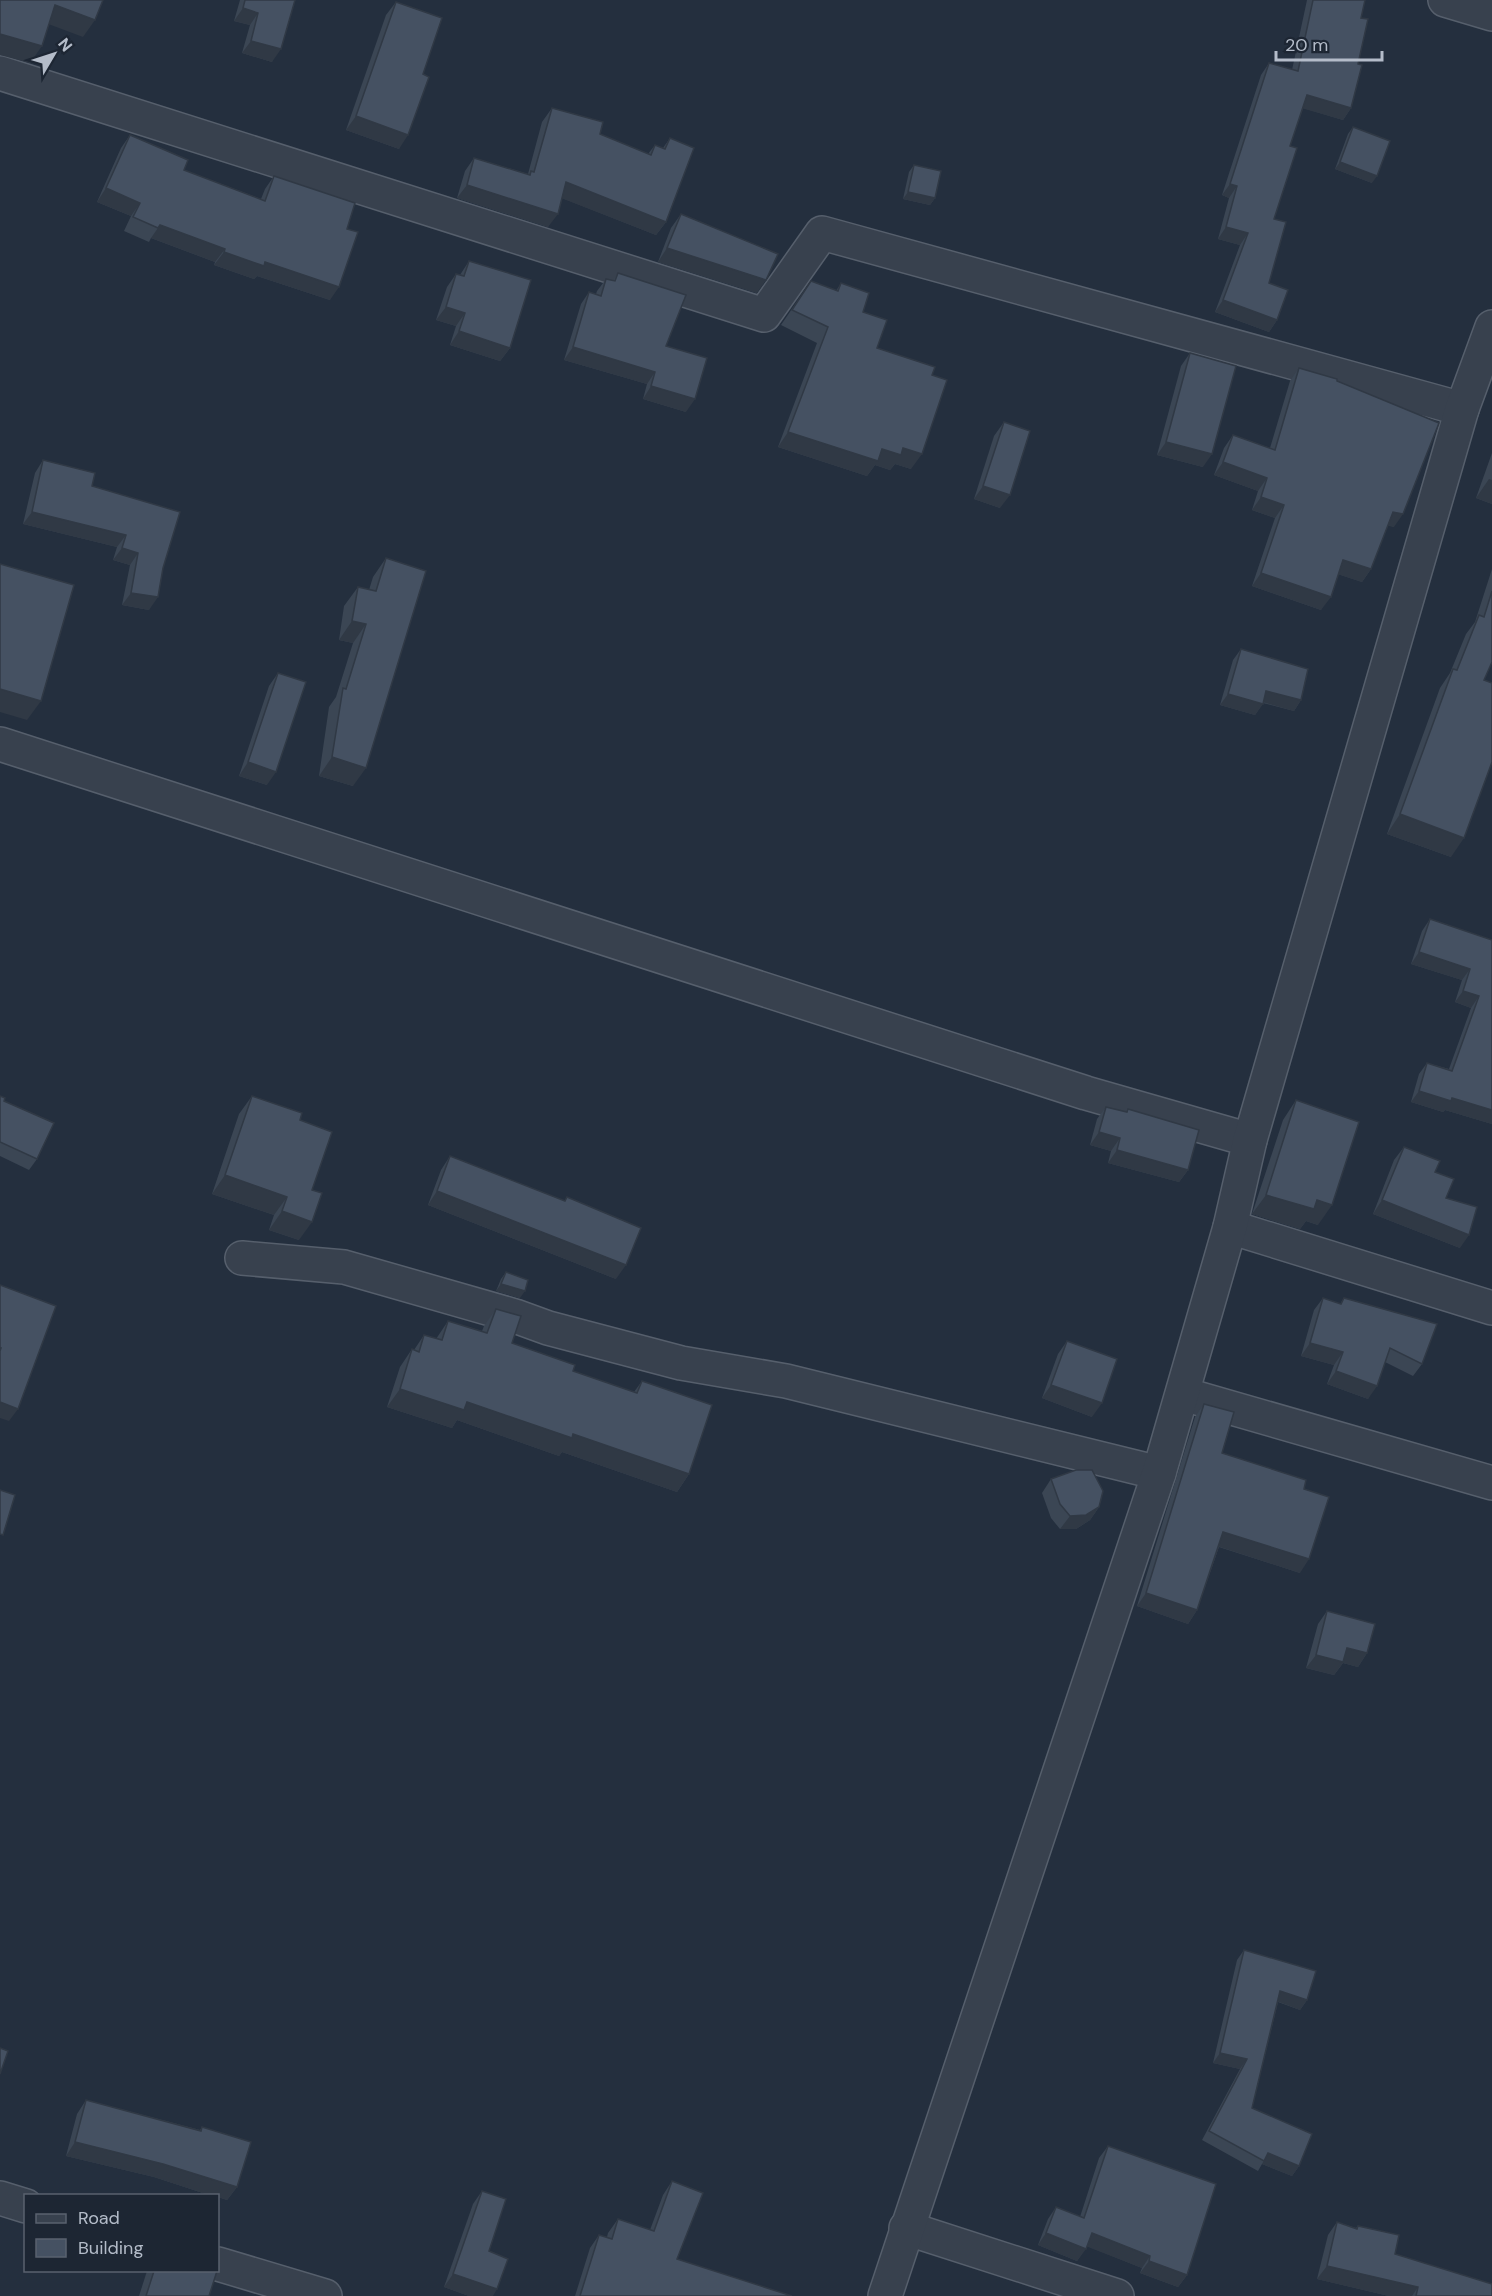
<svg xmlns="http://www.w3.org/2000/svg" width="1492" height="2296" viewBox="0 0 1492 2296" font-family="'DM Sans',sans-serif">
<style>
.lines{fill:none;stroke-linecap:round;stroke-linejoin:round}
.street-casing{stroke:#565f6c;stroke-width:36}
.street{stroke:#38414e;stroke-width:33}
.wall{fill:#3b4654}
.shaded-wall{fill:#303945}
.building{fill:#455162;stroke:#303945;stroke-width:1.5}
</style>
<rect width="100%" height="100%" fill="#242f3e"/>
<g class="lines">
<defs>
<g id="street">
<polyline points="1445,0 1492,14"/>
<polyline points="0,73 764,315 822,233 1462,409"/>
<polyline points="0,744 1086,1093 1250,1140"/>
<polyline points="1230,1227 1492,1308"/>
<polyline points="242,1258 344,1267 515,1316 548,1328 681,1363 786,1381 1159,1473"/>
<polyline points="1183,1394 1492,1483"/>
<polyline points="0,2198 26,2206"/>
<polyline points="906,2228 1117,2296"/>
<polyline points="218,2264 325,2296"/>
<polyline points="885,2296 1159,1473 1230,1227 1250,1140 1462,409 1492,327"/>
</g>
</defs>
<use href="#street" class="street-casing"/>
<use href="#street" class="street"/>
</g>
<g class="wall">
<polygon points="240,0 295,0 272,62 242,53 250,25 234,21"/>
<polygon points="1307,0 1365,0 1361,18 1358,64 1351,108 1343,120 1303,108 1290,146 1274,219 1269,283 1277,320 1269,332 1215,312 1240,245 1218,239 1229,198 1222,195 1261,75 1269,63 1292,70"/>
<polygon points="396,2 423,74 399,149 346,130 386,15"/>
<polygon points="552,108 600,134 648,154 655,145 663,148 670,138 666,222 656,235 562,198 548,227 457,198 465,171 474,158 528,174 542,122"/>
<polygon points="1353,127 1372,183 1335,169 1348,134"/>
<polygon points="130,135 184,170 261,199 265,189 274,176 347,229 330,300 257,276 254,279 214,265 215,262 151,238 149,242 124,231 131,216 97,202 121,148"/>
<polygon points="914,165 935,198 930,205 903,199 909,172"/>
<polygon points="681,214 757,293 658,262 671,228"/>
<polygon points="469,261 510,348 500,361 450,345 456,326 436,320 447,287 456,274 460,275"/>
<polygon points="618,273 666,346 686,412 643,399 647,384 564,360 581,304 589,292 596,294 597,291 606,279 613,281"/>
<polygon points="811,281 836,291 841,283 863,312 877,348 932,375 911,469 895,464 890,470 875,465 867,476 778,447 817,343 781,325"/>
<polygon points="1190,353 1203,467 1157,455 1181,366"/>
<polygon points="1299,368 1337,381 1394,527 1388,525 1371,569 1362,582 1338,574 1321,610 1252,586 1275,518 1252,510 1258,491 1214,475 1224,448 1233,435 1270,448 1290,381"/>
<polygon points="1004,422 1000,508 974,499 994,436"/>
<polygon points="1492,453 1492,504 1476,498"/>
<polygon points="43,460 92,486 180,512 149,610 122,605 130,565 113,560 117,547 23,524 35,473"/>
<polygon points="386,558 353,786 319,776 329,707 336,697 353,643 339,640 344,606 358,587 369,590 373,577"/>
<polygon points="1492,569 1492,662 1484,680 1451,857 1387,834 1440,688 1450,673 1466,634 1475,622"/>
<polygon points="1241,649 1301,700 1294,711 1263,703 1255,715 1220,705 1233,660"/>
<polygon points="278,673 267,785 239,776 269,686"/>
<polygon points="1430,919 1492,940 1492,1124 1445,1110 1443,1112 1411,1102 1419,1074 1427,1063 1449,1069 1471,1008 1455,1002 1462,980 1411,964 1422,931"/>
<polygon points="0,1096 4,1101 37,1159 29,1170 0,1156"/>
<polygon points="252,1096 300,1120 299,1240 269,1230 274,1215 212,1194 239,1114"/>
<polygon points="1296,1100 1318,1225 1306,1221 1300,1229 1252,1214 1283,1120"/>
<polygon points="1106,1107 1126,1112 1128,1109 1188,1170 1179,1182 1108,1163 1111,1151 1090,1145 1097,1119"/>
<polygon points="1404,1147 1435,1172 1446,1198 1460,1248 1373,1214 1394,1160"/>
<polygon points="450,1156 564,1201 567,1197 616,1279 428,1205 441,1170"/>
<polygon points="506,1272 520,1298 496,1291 501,1279"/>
<polygon points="1323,1298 1340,1304 1344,1298 1422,1364 1413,1376 1385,1362 1368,1399 1327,1384 1334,1365 1301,1356 1314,1310"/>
<polygon points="496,1309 512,1343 573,1371 634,1392 642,1381 689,1474 677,1492 562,1452 559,1456 457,1420 452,1428 387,1407 400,1367 412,1349 414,1350 424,1335 436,1339 448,1321 482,1331 484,1326"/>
<polygon points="1067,1341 1092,1417 1042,1398 1058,1354"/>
<polygon points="1204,1404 1222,1453 1304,1489 1300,1573 1219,1547 1197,1610 1188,1624 1137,1606 1195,1417"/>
<polygon points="1051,1479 1099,1507 1090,1520 1076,1529 1060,1529 1051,1518 1042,1493"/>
<polygon points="1327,1611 1367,1653 1358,1667 1343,1663 1334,1675 1306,1668 1318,1624"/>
<polygon points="1244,1950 1307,2000 1300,2010 1278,2002 1252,2108 1299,2166 1292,2176 1262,2164 1258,2171 1202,2140 1240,2069 1213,2063 1237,1960"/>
<polygon points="86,2100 200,2130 202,2127 237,2187 227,2200 218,2197 218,2196 212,2196 154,2177 66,2156 77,2114"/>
<polygon points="1108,2146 1187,2275 1178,2287 1140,2273 1142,2268 1087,2246 1077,2261 1038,2245 1048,2219 1056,2207 1080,2217 1099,2158"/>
<polygon points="672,2181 677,2259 792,2296 575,2296 590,2248 599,2235 607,2237 608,2233 618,2219 650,2230 663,2195"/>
<polygon points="482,2191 489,2251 493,2296 469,2296 444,2287 473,2204"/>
<polygon points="1337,2222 1356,2228 1358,2226 1395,2254 1492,2296 1389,2296 1317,2279 1328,2235"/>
<polygon points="147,2271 217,2271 209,2296 139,2296"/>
</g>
<g class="shaded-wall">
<polygon points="55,5 95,20 83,37 43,22"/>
<polygon points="243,8 258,13 250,25 234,21"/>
<polygon points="0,34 42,46 30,63 0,55"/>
<polygon points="251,41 281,49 272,62 242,53"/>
<polygon points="1307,95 1351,108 1343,120 1298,107"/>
<polygon points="356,116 408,135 399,149 346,130"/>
<polygon points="1340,162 1377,176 1372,183 1335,169"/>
<polygon points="566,182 666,222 656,235 556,196"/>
<polygon points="1230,184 1237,186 1229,198 1222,195"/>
<polygon points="467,185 558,214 548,227 457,198"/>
<polygon points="106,188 140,203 131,216 97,202"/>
<polygon points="908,192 935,198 930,205 903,199"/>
<polygon points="160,225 225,249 215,262 151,238"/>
<polygon points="1226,227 1248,233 1240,245 1218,239"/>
<polygon points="667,248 766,280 757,293 658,262"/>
<polygon points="224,252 265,262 339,287 330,300 257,276 254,279 214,265"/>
<polygon points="1223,300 1277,320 1269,332 1215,312"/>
<polygon points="446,307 465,313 456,326 436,320"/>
<polygon points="459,331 510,348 500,361 450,345"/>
<polygon points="573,347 655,372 647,384 564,360"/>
<polygon points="651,386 695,399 686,412 643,399"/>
<polygon points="788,432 882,449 903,448 922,454 911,469 895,464 890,470 875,465 867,476 778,447"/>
<polygon points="1166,442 1212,454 1203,467 1157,455"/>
<polygon points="1223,462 1267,478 1258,491 1214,475"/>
<polygon points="1489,479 1492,480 1492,504 1476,498"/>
<polygon points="983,486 1010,495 1000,508 974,499"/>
<polygon points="1261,497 1284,505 1275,518 1252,510"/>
<polygon points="32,512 126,535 117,547 23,524"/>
<polygon points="1393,512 1403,514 1394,527 1384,525"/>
<polygon points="122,548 138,553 130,565 113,560"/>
<polygon points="1343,560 1371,569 1362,582 1334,573"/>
<polygon points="1261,573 1331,597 1321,610 1252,586"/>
<polygon points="131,593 158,597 149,610 122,605"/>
<polygon points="352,621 366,624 353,643 339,640"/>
<polygon points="0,689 41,701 27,720 0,712"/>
<polygon points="1266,691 1301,700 1294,711 1259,701"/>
<polygon points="1228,694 1263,704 1255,715 1220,705"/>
<polygon points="332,757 366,768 353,786 319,776"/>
<polygon points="248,762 276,772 267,785 239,776"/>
<polygon points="1400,814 1464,838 1451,857 1387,834"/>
<polygon points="1419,952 1470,969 1462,980 1411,964"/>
<polygon points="1463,991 1479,996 1471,1008 1455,1002"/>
<polygon points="1419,1091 1452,1098 1492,1110 1492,1124 1445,1110 1443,1112 1411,1102"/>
<polygon points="1099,1132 1120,1138 1111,1151 1090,1145"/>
<polygon points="1117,1150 1188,1170 1179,1182 1108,1163"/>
<polygon points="225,1175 287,1197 274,1215 212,1194"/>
<polygon points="437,1191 626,1265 616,1279 428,1205"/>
<polygon points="1266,1195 1317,1200 1332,1205 1318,1225 1306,1221 1300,1229 1252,1214"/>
<polygon points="1382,1200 1469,1235 1460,1248 1373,1214"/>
<polygon points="282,1211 312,1222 299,1240 269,1230"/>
<polygon points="501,1284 525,1291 520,1298 496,1291"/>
<polygon points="1310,1343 1343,1352 1334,1365 1301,1356"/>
<polygon points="1336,1371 1377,1386 1368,1399 1327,1384"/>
<polygon points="1051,1385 1102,1403 1092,1417 1042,1398"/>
<polygon points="400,1389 467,1402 573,1434 689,1474 677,1492 562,1452 559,1456 457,1420 452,1428 387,1407"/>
<polygon points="0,1402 18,1409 9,1421 0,1418"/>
<polygon points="1099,1507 1090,1520 1076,1529 1060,1529 1070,1516"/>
<polygon points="1223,1532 1309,1559 1300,1573 1214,1545"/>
<polygon points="1146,1593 1197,1610 1188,1624 1137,1606"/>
<polygon points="1347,1648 1367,1653 1358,1667 1343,1663 1334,1675 1306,1668 1316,1655"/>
<polygon points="1280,1991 1307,2000 1300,2010 1274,2000"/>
<polygon points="1220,2053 1247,2059 1240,2069 1213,2063"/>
<polygon points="75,2142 163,2164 237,2187 227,2200 218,2197 218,2196 212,2196 154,2177 66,2156"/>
<polygon points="1268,2153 1299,2166 1292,2176 1262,2164"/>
<polygon points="1046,2233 1086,2249 1077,2261 1038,2245"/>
<polygon points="1092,2233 1150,2256 1142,2268 1083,2245"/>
<polygon points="1149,2261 1187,2275 1178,2287 1140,2273"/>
<polygon points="1327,2266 1418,2287 1412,2296 1389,2296 1317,2279"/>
<polygon points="453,2274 497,2289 493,2296 469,2296 444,2287"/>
</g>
<g class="building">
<polygon points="0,0 103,0 95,20 55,5 42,46 0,34"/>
<polygon points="245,0 295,0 281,49 251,41 258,13 243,8"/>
<polygon points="1313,0 1365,0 1361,18 1368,19 1358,64 1362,65 1351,108 1307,95 1290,146 1297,148 1274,219 1286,222 1269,283 1288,290 1277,320 1223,300 1248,233 1226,227 1237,186 1230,184 1269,63 1298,71"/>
<polygon points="396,2 442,18 423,74 429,77 408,135 356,116"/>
<polygon points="552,108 603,122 600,134 651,155 655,145 665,149 670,138 694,148 666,222 566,182 558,214 467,185 474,158 530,175 531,171 534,172"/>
<polygon points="1353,127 1390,141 1377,176 1340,162"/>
<polygon points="130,135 188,160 184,170 265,201 274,176 355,203 347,229 358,232 339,287 265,262 264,266 224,252 225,249 160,225 158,228 133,217 140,203 106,188"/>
<polygon points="914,165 941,171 935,198 908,192"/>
<polygon points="681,214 778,254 766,280 667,248"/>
<polygon points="469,261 531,280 510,348 459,331 465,313 446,307 456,274 464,276"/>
<polygon points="618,273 686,295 666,346 707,358 695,399 651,386 655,372 573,347 589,292 601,296 606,279 615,281"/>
<polygon points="811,281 838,291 841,283 869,293 863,312 887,320 877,348 935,367 932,375 947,380 922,454 903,448 901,455 882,449 878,461 788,432 828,327 792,310"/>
<polygon points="1190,353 1236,366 1212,454 1166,442"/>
<polygon points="1299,368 1337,379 1337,381 1439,423 1403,514 1393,512 1371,569 1343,560 1331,597 1261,573 1284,505 1261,497 1267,478 1223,462 1233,435 1275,450"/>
<polygon points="1004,422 1030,431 1010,495 983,486"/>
<polygon points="43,460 95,473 92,486 180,512 163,568 158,597 131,593 138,553 122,548 126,535 32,512"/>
<polygon points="386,558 426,571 366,768 332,757 343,688 346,689 366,624 352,621 358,587 376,591"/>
<polygon points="0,564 74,585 41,701 0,689"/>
<polygon points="1492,591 1492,662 1484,680 1492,683 1492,762 1464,838 1400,814 1453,669 1457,670 1479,615 1484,617"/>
<polygon points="1241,649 1308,669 1301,700 1266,691 1263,704 1228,694"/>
<polygon points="278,673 306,682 276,772 248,762"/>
<polygon points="1430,919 1492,940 1492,1110 1452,1098 1451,1101 1419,1091 1427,1063 1452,1071 1479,996 1463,991 1470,969 1419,952"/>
<polygon points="0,1096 5,1098 4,1101 54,1123 37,1159 0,1142"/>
<polygon points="252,1096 302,1113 300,1120 332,1132 312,1190 322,1193 312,1222 282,1211 287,1197 225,1175"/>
<polygon points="1296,1100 1359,1122 1332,1205 1317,1200 1314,1209 1266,1195"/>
<polygon points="1106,1107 1127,1112 1128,1109 1199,1130 1188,1170 1117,1150 1120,1138 1099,1132"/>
<polygon points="1404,1147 1440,1161 1435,1172 1454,1179 1446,1198 1477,1207 1469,1235 1382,1200"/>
<polygon points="450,1156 565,1201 567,1197 641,1228 626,1265 437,1191"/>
<polygon points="506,1272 528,1280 525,1291 501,1284"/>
<polygon points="0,1285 56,1306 18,1409 0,1402 0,1351 1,1348 0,1348"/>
<polygon points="1323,1298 1341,1304 1344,1298 1437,1324 1422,1364 1390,1348 1377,1386 1336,1371 1343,1352 1310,1343"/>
<polygon points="496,1309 521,1316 512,1343 575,1365 573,1371 637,1393 642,1381 712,1405 689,1474 573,1434 572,1438 467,1402 464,1410 400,1389 412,1349 419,1352 424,1335 442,1340 448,1321 487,1333"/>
<polygon points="1067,1341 1117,1359 1102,1403 1051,1385"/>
<polygon points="1204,1404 1234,1412 1222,1453 1306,1480 1304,1489 1329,1497 1309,1559 1223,1532 1197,1610 1146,1593"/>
<polygon points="1076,1470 1092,1470 1103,1491 1099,1507 1086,1515 1070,1516 1060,1504 1051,1479"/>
<polygon points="0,1490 15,1495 3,1535 0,1534"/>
<polygon points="1327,1611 1375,1624 1367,1653 1347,1648 1343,1662 1316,1655"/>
<polygon points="1244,1950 1316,1971 1307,2000 1280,1991 1252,2108 1312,2134 1299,2166 1268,2153 1264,2161 1209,2131 1247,2059 1220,2053"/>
<polygon points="0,2048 8,2051 0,2074"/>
<polygon points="86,2100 201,2131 202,2127 251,2142 237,2187 163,2164 75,2142"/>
<polygon points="1108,2146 1216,2184 1187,2275 1149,2261 1150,2256 1092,2233 1086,2249 1046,2233 1056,2207 1084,2218"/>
<polygon points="672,2181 703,2193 677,2259 792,2296 580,2296 599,2235 612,2239 618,2219 654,2231"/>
<polygon points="482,2191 506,2199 489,2251 508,2259 497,2289 453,2274"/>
<polygon points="1337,2222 1357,2229 1358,2226 1399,2235 1395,2254 1492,2284 1492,2296 1416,2296 1418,2287 1327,2266"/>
<polygon points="154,2271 217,2271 209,2296 146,2296"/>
</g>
<rect x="24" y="2194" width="195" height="78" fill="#1d2633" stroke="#59626f" stroke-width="1.5"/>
<rect x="36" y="2214" width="30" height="9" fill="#38414e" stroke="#59626f" stroke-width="1.5"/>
<text x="78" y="2224" font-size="18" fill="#b4bcc9">Road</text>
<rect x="36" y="2239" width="30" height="18" fill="#455162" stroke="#59626f" stroke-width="1.5"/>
<text x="78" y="2254" font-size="18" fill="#b4bcc9">Building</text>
<g transform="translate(54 54) rotate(51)" stroke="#1d2633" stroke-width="4.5" paint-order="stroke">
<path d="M0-4.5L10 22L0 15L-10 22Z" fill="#b4bcc9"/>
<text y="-9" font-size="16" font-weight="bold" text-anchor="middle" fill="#b4bcc9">N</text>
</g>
<path d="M1276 51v9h106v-9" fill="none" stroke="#b4bcc9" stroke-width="3"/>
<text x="1285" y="51" font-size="18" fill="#b4bcc9" stroke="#1d2633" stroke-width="4.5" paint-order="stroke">20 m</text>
</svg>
